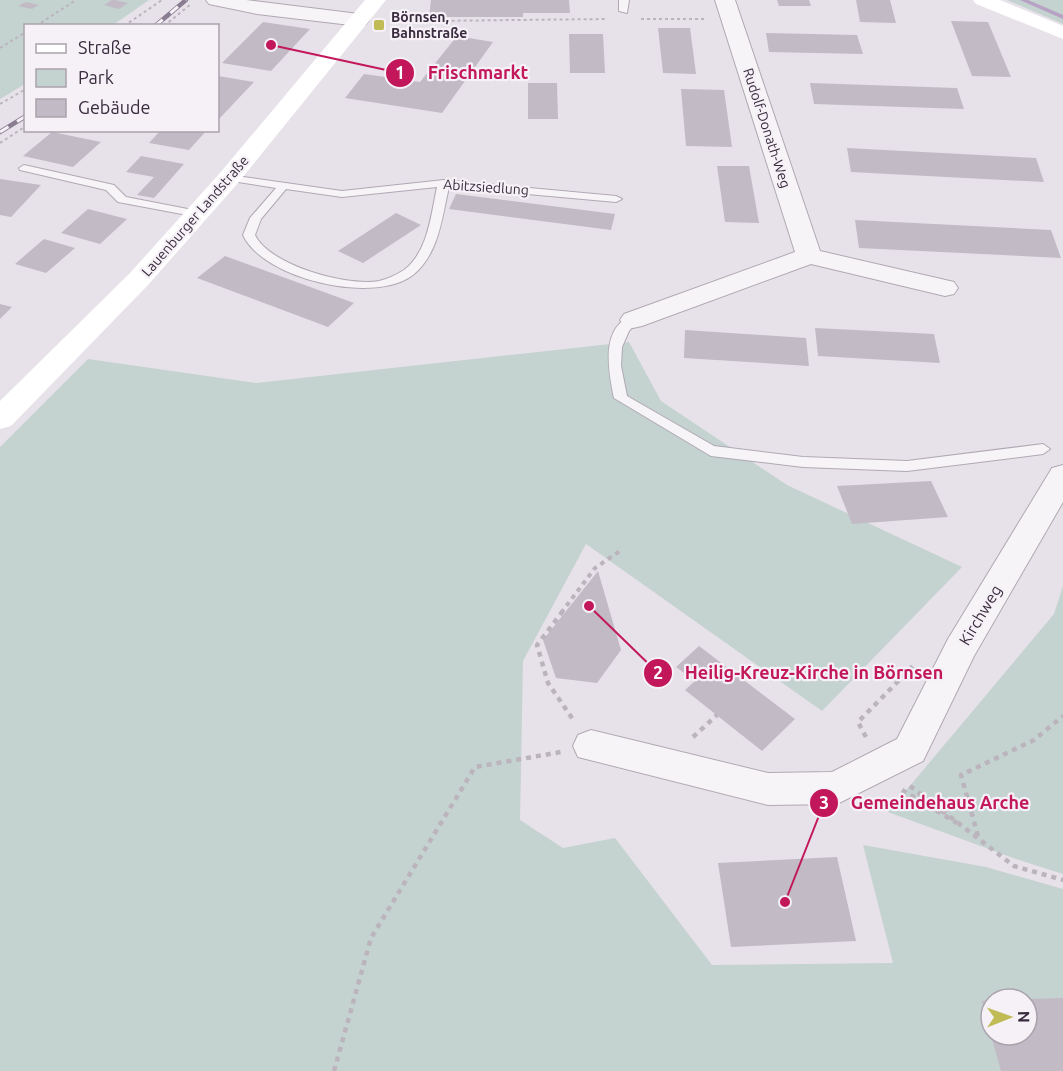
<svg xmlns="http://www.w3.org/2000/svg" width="1063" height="1071" viewBox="0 0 1063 1071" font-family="Ubuntu,sans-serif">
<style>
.green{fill:#c4d2d0;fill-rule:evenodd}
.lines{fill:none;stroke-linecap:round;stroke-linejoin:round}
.stream{fill:#b7a1c5;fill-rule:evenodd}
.building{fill:#c2bac5}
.lane-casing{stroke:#b0a8b3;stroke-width:2}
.street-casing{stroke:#b0a8b3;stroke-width:2}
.path-far2{stroke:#bbb4bc;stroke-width:2;stroke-dasharray:3 3;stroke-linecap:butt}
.path-far1{stroke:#bbb4bc;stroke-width:4;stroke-dasharray:4.5 4.5;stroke-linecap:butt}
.path{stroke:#bbb4bc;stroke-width:4.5;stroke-dasharray:5 5;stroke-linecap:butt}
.lane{fill:#f7f4f7;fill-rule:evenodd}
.street{fill:#f7f4f7;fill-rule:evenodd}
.secondary{fill:#fff;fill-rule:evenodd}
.rail-casing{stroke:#8b7d91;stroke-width:4.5}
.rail{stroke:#f5f1f6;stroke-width:3;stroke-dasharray:10;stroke-linecap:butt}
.poi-dot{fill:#c0bb54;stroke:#f5f1f6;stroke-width:2}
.labels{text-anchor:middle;stroke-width:4.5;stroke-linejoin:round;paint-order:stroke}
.far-poi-label{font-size:14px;font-weight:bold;fill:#3a2c3f;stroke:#f5f1f6;text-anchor:start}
.far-street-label{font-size:14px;fill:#3a2c3f;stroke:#f5f1f6}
.street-label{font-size:16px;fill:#3a2c3f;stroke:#f5f1f6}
.leader{fill:none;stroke:#c2185b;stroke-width:2}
.callout-dot{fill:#c2185b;stroke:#f5f1f6;stroke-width:2}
.mark-label{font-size:18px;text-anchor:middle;font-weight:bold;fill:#fff}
.callout-label{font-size:18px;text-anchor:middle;font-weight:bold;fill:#c2185b;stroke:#f5f1f6;stroke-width:4.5;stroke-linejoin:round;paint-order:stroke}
</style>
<rect width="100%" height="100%" fill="#e7e2e9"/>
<g class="green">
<polygon points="0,0 149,0 113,25 26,26 25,84 0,99"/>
<polygon points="1007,0 1063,0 1063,24"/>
<path d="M629,342l32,59 126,84 175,82 -140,144 -236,-167 -63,117 -3,159 43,28 52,-10 97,127 181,-2 -30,-118 123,22 77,22v182h-1063v-624l88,-88 168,24zM991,999h36v36h-36z"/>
<polygon points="1063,586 1063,874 1016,859 888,812 1054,614"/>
</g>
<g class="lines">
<polygon class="stream" points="1020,0 1028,0 1063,15 1063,19"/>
</g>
<g class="building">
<polygon points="112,0 115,0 128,3 119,9 104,5"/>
<polygon points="431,0 569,0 570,13 523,13 523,17 429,17"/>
<polygon points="777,0 809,0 811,6 779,6"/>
<polygon points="856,0 890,0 896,23 860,22"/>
<polygon points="26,2 39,5 32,9 18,6"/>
<polygon points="951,21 988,22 1011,77 972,76"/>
<polygon points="263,22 310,29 271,71 222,63"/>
<polygon points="658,28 690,28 696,74 663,73"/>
<polygon points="766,33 857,35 863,54 769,52"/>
<polygon points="569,34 603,34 605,73 570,73"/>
<polygon points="457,36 493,42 442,113 345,98 364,74 420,82"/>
<polygon points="218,76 254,82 218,120"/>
<polygon points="528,83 557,83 558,119 528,119"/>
<polygon points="810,83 957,88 964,109 814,104"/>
<polygon points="681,89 724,90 732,147 686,146"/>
<polygon points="161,130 207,130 189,150 149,143"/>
<polygon points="52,132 101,142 73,167 23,156"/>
<polygon points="847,148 1036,158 1044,182 851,172"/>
<polygon points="141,156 184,164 154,198 137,195 154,177 126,172"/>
<polygon points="717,166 749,166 759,223 725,222"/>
<polygon points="0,179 41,185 11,217 0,215"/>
<polygon points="456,194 615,214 611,230 449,209"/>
<polygon points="88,209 127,219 100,244 61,233"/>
<polygon points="396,213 421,225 363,263 338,251"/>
<polygon points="855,220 1051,230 1061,258 859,248"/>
<polygon points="44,239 75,248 46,273 15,264"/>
<polygon points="225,256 354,303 328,327 197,278"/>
<polygon points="0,304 12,307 0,319"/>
<polygon points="815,328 934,334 940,363 818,356"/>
<polygon points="685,330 806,338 809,366 684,358"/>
<polygon points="931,481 948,517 852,524 837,486"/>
<polygon points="598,571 621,650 597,683 556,678 543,640"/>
<polygon points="699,646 795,719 762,751 685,690 695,681 676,667"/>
<polygon points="837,857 856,941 731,947 718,863"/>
<polygon points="1063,998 1063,1071 1001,1071 991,1035 1027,1035 1027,999"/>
<polygon points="991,1000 991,1032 990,1032 982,1001"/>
</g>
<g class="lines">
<defs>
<g id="lane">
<polygon points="619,0 629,0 627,13 619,11"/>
<polygon points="24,165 114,185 126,197 198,211 204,214 198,217 118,202 106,190 20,170 19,168"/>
<path d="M229,175l113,16 102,-11 172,16 6,3 -6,3 -167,-15c-7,30 -10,67 -36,88 -39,30 -150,4 -170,-40l7,-17 26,-30 -51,-8 -2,-2zM437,187c-6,28 -9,65 -33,83 -8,5 -17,9 -25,11 -32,6 -110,-16 -124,-46l6,-16 25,-30 56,8z"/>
<path d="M633,316l6,4 -10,11 -7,16 -1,19 6,30 87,50 89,11 104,4 136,-17 7,5 -7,5 -136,17 -104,-4 -92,-11 -97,-58c-5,-24 -15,-72 19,-82z"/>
</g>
<g id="street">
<polygon points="206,0 246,0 359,14 366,16 369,20 366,24 359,26 257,14 209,4"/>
<polygon points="715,0 735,0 820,251 954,282 958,288 954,294 945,296 811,264 642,326 633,328 624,326 620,320 624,314 795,252"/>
<polygon points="1063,465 1063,502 974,656 923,761 837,804 768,805 578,757 573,746 578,735 591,730 768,773 832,772 897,739 948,639 1052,468"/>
</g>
</defs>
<use href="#lane" class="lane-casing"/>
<use href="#street" class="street-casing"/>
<g class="path-far2">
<polyline points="392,16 425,21 607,19"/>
<polyline points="641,19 706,19"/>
<polyline points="36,26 76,0"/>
<polyline points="124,26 162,0"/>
<polyline points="164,26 191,4"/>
<polyline points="0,48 26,32"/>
<polyline points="0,104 26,89"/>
<polyline points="0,143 26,126"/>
</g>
<polyline class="path-far1" points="561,613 595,568 620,551"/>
<g class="path">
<polyline points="563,611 537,645 548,683 574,721"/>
<polyline points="693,737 717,715"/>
<polyline points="866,737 858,722 916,663"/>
<polyline points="910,786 1014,866 1063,880"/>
<polyline points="902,790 957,823"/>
<polyline points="978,836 961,775 1034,740 1063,716"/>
<polyline points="334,1071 371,938 475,767 561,752"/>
</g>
<use href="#lane" class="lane"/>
<use href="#street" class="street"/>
<g class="secondary">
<polygon points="365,0 386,0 238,183 148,285 11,426 0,429 0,401 130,273 220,173"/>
<polygon points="973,0 1000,0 1063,26 1063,39 976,4"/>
</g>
<defs>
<g id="rail">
<polyline points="155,26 186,0"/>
<polyline points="0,132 26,116"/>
</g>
</defs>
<use href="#rail" class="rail-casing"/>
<use href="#rail" class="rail"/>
</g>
<rect class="poi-dot" x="373" y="19" width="12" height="12" rx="3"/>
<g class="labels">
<g class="far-poi-label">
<text x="391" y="22">Börnsen,<tspan x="391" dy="16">Bahnstraße</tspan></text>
</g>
<g class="far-street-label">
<text transform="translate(767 128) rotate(72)" y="5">Rudolf-Donath-Weg</text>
<text transform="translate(486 187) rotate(4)" y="5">Abitzsiedlung</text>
<text transform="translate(195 216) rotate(-49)" y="5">Lauenburger Landstraße</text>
</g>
<g class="street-label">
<text transform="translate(980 615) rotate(-59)" y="6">Kirchweg</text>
</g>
</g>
<path class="leader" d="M271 45L400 73M589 606L658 673M785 902L824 803"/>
<g class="callout-dot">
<circle cx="271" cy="45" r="6"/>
<circle cx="589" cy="606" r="6"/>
<circle cx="785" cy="902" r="6"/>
<circle cx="400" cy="73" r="15"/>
<circle cx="658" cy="673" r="15"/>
<circle cx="824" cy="803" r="15"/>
</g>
<g class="mark-label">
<text x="400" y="79">1</text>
<text x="658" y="679">2</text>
<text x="824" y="809">3</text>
</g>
<g class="callout-label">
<text x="478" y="79">Frischmarkt</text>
<text x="814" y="679">Heilig-Kreuz-Kirche in Börnsen</text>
<text x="940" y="809">Gemeindehaus Arche</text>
</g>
<rect x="24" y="24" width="195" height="108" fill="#f5f1f6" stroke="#aaa2ad" stroke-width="1.5"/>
<rect x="36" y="44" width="30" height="9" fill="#ffffff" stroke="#aaa2ad" stroke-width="1.5"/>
<text x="78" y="54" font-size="18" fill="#3a2c3f">Straße</text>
<rect x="36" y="69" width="30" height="18" fill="#c4d2d0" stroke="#aaa2ad" stroke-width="1.5"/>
<text x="78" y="84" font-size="18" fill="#3a2c3f">Park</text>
<rect x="36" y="99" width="30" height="18" fill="#c2bac5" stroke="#aaa2ad" stroke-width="1.5"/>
<text x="78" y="114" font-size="18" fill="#3a2c3f">Gebäude</text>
<g transform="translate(1009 1017) rotate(89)"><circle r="28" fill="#f5f1f6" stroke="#aaa2ad" stroke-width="1.5"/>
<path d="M0-4.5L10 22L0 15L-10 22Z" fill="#c0bb54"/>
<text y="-9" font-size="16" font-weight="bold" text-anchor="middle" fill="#3a2c3f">N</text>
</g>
</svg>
